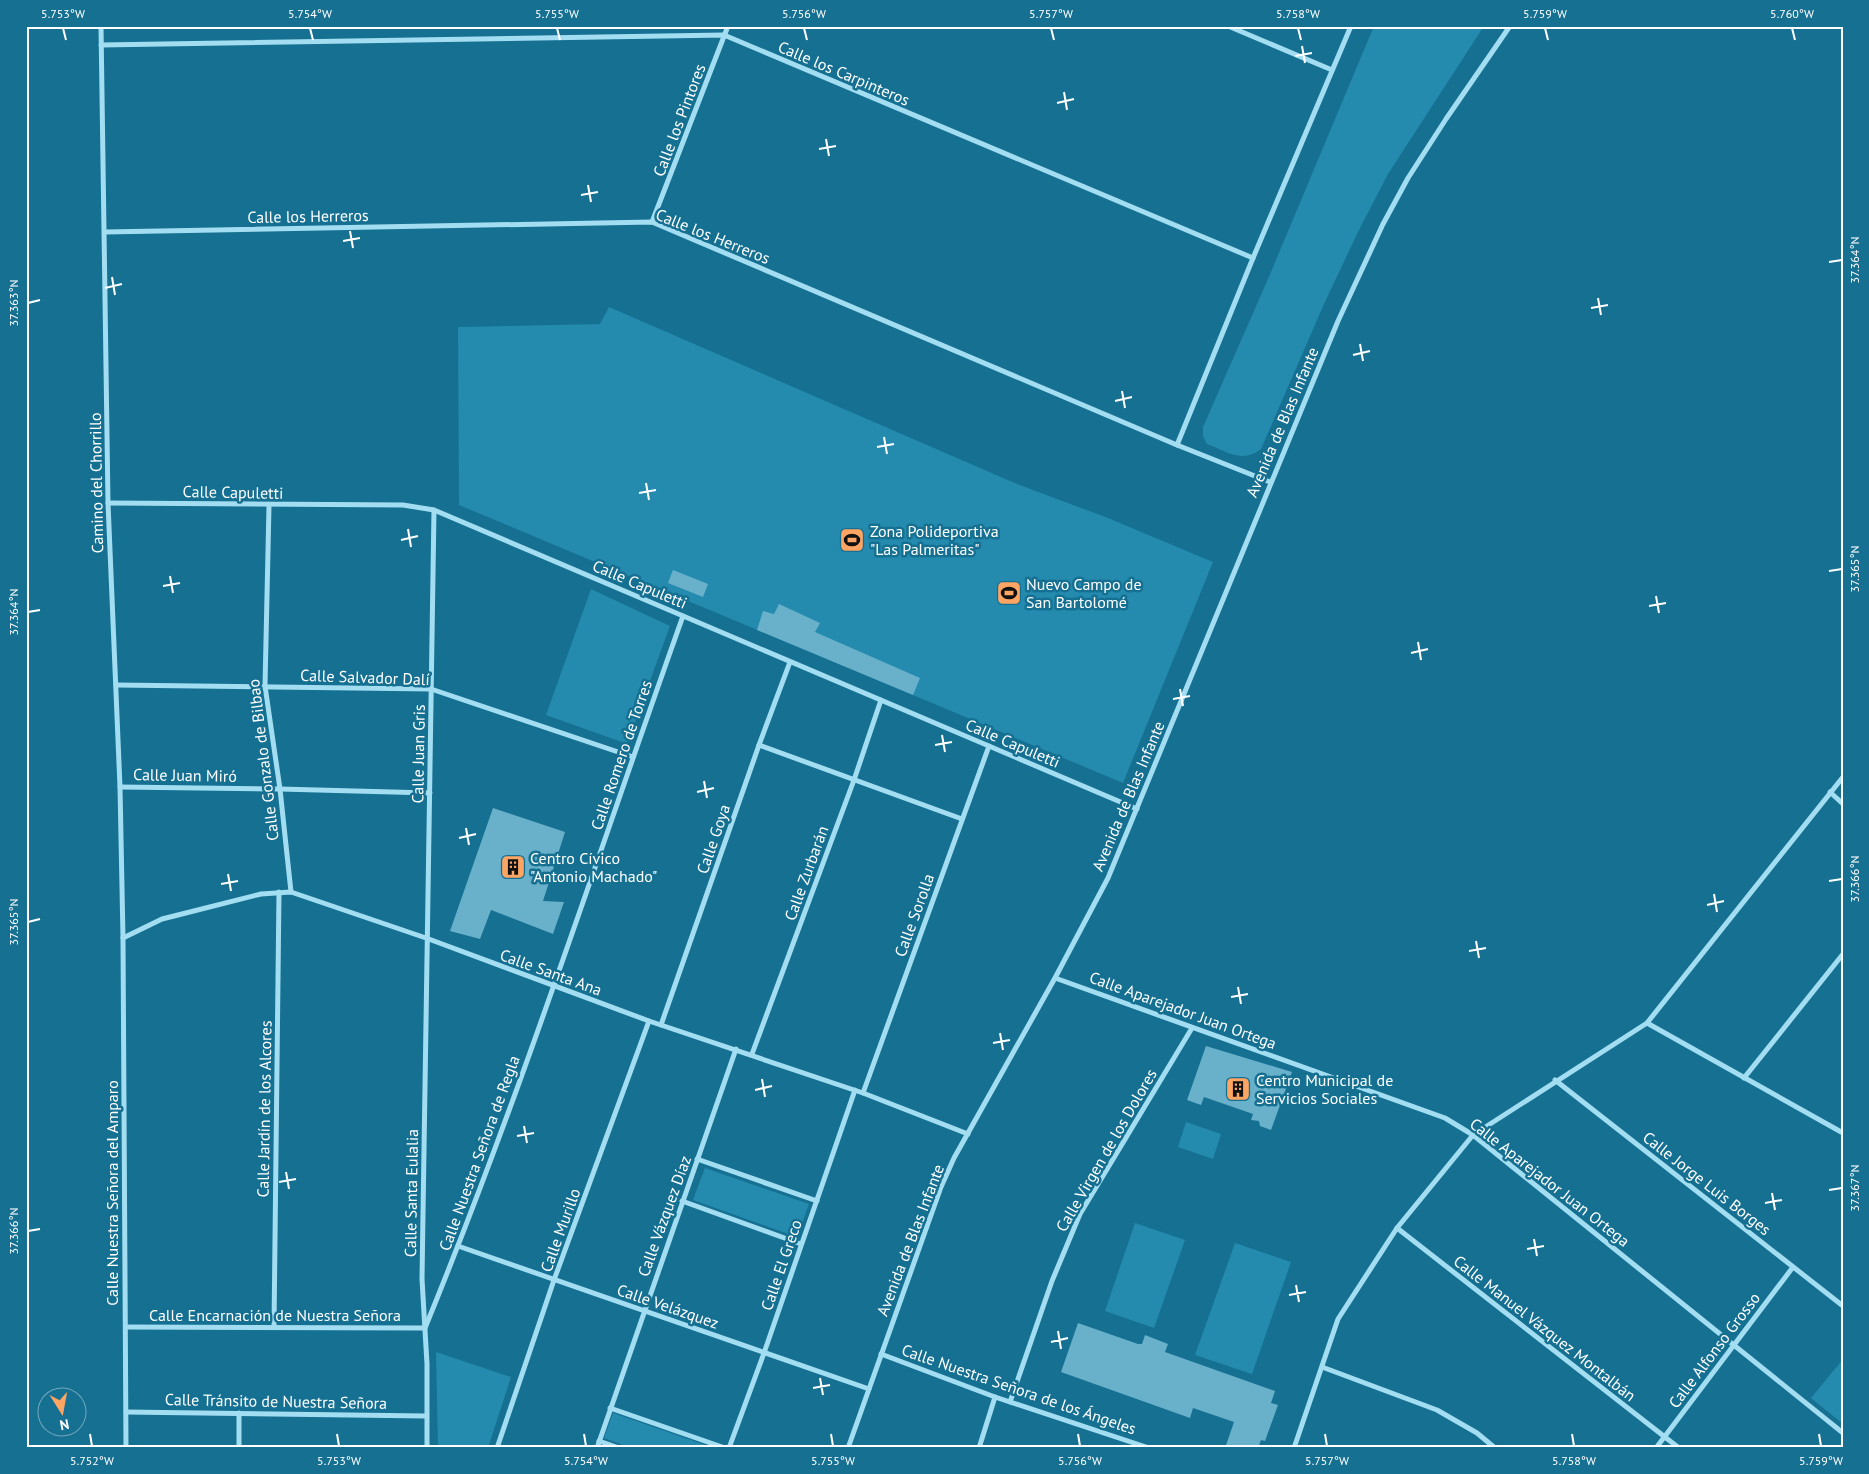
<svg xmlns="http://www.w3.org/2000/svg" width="1869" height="1474" viewBox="0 0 1869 1474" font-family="'PT Sans',sans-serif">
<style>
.green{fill:#248baf}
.building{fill:#69b1ca}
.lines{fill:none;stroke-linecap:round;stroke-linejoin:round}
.street{stroke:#a3ddf1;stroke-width:5}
.ticks{fill:none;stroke:#fff;stroke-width:2}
.labels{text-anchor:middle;stroke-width:5;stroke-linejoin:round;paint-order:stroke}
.street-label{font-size:16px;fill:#fff;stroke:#157092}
.poi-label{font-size:16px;fill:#fff;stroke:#157092;text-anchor:start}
.neatline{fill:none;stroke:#fff;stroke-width:2}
.ticks-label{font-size:12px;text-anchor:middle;fill:#fff}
</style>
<rect width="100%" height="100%" fill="#157092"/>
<g class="green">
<path d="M1374,26h110l-96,148 -29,56 -35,74 -63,145c-19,15 -35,2 -54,-5l-4,-8v-9l65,-148z"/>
<polygon points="609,307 1017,484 1108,518 1213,562 1123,783 459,505 458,327 600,324"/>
<polygon points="591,589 670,626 627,744 546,715"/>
<polygon points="1186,1122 1221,1134 1213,1159 1178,1147"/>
<polygon points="705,1168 809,1204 797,1237 693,1200"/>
<polygon points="1135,1223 1185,1240 1154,1328 1105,1311"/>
<polygon points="1235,1243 1291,1262 1252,1374 1195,1355"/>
<polygon points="436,1352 511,1377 488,1448 438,1448"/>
<polygon points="1843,1359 1843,1424 1811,1398"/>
<polygon points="613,1413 714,1448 631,1448 604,1438"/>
</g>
<g class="building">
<polygon points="673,570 708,584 703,597 668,583"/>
<polygon points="779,604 820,623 815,632 920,678 913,695 757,630 763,611 774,614"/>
<polygon points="493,808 565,832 543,901 564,902 553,934 491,910 480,939 450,931"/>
<polygon points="1206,1046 1292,1072 1271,1130 1260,1126 1259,1121 1251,1120 1253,1114 1204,1097 1201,1105 1187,1100"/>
<polygon points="1078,1323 1138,1344 1142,1344 1145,1335 1168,1344 1165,1352 1275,1391 1271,1403 1278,1405 1265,1441 1261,1440 1258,1448 1225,1448 1234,1422 1193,1408 1190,1418 1061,1372"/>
</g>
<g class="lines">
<g class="street">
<polyline points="101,26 108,503 120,787 123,938 126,1448"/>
<polyline points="1228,26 1332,70"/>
<polyline points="101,45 724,35 1253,258"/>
<polyline points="652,222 728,26"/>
<polyline points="105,232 652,222 1177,445 1270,482"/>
<polyline points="1177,445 1253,258 1351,26"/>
<polyline points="108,503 403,505 434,510 1137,809"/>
<polyline points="269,506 265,686 280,789 291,892"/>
<polyline points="116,685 431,689 633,757"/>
<polyline points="759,745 962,819"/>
<polyline points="120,787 280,789 430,793"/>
<polyline points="1830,792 1843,804"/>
<polyline points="123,938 162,919 174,916 261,894 291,892 426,938 649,1021 863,1093 968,1134"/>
<polyline points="1055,978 1445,1118 1473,1135 1843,1433"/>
<polyline points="1647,1023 1843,1133"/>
<polyline points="661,1025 759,745 790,662"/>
<polyline points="752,1054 854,780 881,700"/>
<polyline points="1744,1078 1843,954"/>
<polyline points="1555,1080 1843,1306"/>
<polyline points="863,1093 989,746"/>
<polyline points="697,1159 817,1201"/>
<polyline points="682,1201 801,1244"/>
<polyline points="1397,1228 1679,1448"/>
<polyline points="458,1246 869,1389"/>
<path d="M126,1327l299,1c96,-234 173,-474 258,-712"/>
<polyline points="274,1327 279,892"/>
<polyline points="881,1354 995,1397 1149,1448"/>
<polyline points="1322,1367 1437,1410 1477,1433 1495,1448"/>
<polyline points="1010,1402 1052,1281 1080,1214 1192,1028"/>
<polyline points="610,1408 725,1448"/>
<polyline points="126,1412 426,1416"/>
<polyline points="599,1441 619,1448"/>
<polyline points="239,1448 239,1413"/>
<polyline points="427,1448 427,1364 422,1279 434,510"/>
<polyline points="497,1448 554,1280 649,1021"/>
<polyline points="597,1448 736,1049"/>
<polyline points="729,1448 764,1353 855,1090"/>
<polyline points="848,1448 941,1187 954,1158 1055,978 1108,878 1338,321 1383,224 1408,178 1446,119 1510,26"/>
<polyline points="979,1448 995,1397"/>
<polyline points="1294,1448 1338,1319 1397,1228 1473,1135 1647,1023 1843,777"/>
<polyline points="1656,1448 1793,1267"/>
</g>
</g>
<path class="ticks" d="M63,28l3,12M310,28l3,12M557,28l3,12M804,28l3,12M1051,28l3,12M1298,28l3,12M1545,28l3,12M1792,28l3,12M1302,46l3,17M1295,56l17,-3M1064,92l3,18M1057,103l17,-4M826,139l3,17M819,149l17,-3M588,185l3,17M581,195l17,-3M350,231l3,17M343,241l17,-3M1829,262l13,-2M112,277l3,18M105,288l17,-4M1598,298l3,17M28,303l12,-3M1591,308l17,-3M1360,344l3,17M1353,355l17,-4M1122,391l3,17M1115,401l17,-4M884,437l3,17M877,447l17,-3M646,483l3,17M639,493l17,-3M408,529l3,18M401,540l17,-4M1829,571l13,-2M170,576l3,17M163,586l17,-3M1656,596l3,17M1649,606l17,-3M28,612l12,-2M1418,642l3,18M1411,653l17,-4M1180,689l3,17M1173,699l17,-3M942,735l3,17M935,745l17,-3M704,781l3,17M697,792l17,-4M466,828l3,17M459,838l17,-4M228,874l3,17M1829,881l13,-2M221,884l17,-3M1714,894l3,18M1707,905l17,-4M28,922l12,-3M1476,941l3,17M1469,951l17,-3M1238,987l3,17M1231,997l17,-3M1000,1033l3,17M993,1043l17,-3M762,1079l3,18M755,1090l17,-4M524,1126l3,17M517,1136l17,-3M286,1172l3,17M279,1182l17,-3M1829,1190l13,-2M1772,1193l3,17M1765,1203l17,-3M28,1231l12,-2M1534,1239l3,17M1527,1249l17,-3M1296,1285l3,17M1289,1295l17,-3M1058,1331l3,18M1051,1342l17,-4M820,1378l3,17M813,1388l17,-3M90,1434l2,12M337,1434l2,12M584,1434l2,12M831,1434l2,12M1078,1434l2,12M1325,1434l2,12M1572,1434l2,12M1819,1434l2,12"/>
<defs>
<symbol id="stadium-square" viewBox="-11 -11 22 22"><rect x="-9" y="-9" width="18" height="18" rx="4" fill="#ffa563" stroke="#157092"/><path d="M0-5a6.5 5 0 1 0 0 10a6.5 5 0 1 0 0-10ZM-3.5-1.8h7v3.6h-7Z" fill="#111"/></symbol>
<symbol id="building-square" viewBox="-11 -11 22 22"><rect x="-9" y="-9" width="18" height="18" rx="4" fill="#ffa563" stroke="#157092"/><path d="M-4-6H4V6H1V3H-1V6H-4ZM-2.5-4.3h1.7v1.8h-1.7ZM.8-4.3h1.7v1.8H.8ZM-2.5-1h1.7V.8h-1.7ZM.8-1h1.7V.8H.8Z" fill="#111"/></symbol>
</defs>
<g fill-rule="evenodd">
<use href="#stadium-square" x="838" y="526" width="28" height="28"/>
<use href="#stadium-square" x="995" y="579" width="28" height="28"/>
<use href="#building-square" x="499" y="853" width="28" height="28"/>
<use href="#building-square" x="1224" y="1075" width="28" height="28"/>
</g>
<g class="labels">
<g class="street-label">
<text transform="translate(844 73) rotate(23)" y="6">Calle los Carpinteros</text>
<text transform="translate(679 120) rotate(-69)" y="6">Calle los Pintores</text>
<text transform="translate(308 216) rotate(-1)" y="6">Calle los Herreros</text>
<text transform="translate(713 236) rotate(22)" y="6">Calle los Herreros</text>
<text transform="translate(1282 422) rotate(-67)" y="6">Avenida de Blas Infante</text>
<text transform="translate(96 483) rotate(-91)" y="6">Camino del Chorrillo</text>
<text transform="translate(233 492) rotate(1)" y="6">Calle Capuletti</text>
<text transform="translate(640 584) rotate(23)" y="6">Calle Capuletti</text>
<text transform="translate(365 677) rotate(2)" y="6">Calle Salvador Dalí</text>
<text transform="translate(1013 743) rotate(23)" y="6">Calle Capuletti</text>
<text transform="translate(418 754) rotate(-89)" y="6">Calle Juan Gris</text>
<text transform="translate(621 755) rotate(-71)" y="6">Calle Romero de Torres</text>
<text transform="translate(263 760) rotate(-97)" y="6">Calle Gonzalo de Bilbao</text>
<text transform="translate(185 775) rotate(1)" y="6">Calle Juan Miró</text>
<text transform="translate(1128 796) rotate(-67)" y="6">Avenida de Blas Infante</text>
<text transform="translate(713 839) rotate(-71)" y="6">Calle Goya</text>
<text transform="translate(806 873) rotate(-70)" y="6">Calle Zurbarán</text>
<text transform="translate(914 915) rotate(-70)" y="6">Calle Sorolla</text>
<text transform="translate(551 972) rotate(20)" y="6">Calle Santa Ana</text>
<text transform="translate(1183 1010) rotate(20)" y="6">Calle Aparejador Juan Ortega</text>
<text transform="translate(264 1109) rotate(-89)" y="6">Calle Jardín de los Alcores</text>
<text transform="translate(1106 1150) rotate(-60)" y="6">Calle Virgen de los Dolores</text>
<text transform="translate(479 1153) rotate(-70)" y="6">Calle Nuestra Señora de Regla</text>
<text transform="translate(1550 1182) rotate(38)" y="6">Calle Aparejador Juan Ortega</text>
<text transform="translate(1707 1183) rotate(38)" y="6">Calle Jorge Luis Borges</text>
<text transform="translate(112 1193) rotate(-90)" y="6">Calle Nuestra Señora del Amparo</text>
<text transform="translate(411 1193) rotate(-89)" y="6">Calle Santa Eulalia</text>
<text transform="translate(664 1216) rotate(-70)" y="6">Calle Vázquez Díaz</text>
<text transform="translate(560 1230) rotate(-70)" y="6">Calle Murillo</text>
<text transform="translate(910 1240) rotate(-69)" y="6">Avenida de Blas Infante</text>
<text transform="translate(781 1265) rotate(-71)" y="6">Calle El Greco</text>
<text transform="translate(668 1306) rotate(19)" y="6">Calle Velázquez</text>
<text x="275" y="1321">Calle Encarnación de Nuestra Señora</text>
<text transform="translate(1545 1328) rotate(38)" y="6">Calle Manuel Vázquez Montalbán</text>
<text transform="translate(1714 1350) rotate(-53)" y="6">Calle Alfonso Grosso</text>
<text transform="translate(1019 1389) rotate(19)" y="6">Calle Nuestra Señora de los Ángeles</text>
<text transform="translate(276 1401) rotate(1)" y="6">Calle Tránsito de Nuestra Señora</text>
</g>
<g class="poi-label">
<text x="870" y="537">Zona Polideportiva<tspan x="870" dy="18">"Las Palmeritas"</tspan></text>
<text x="1026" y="590">Nuevo Campo de<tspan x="1026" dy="18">San Bartolomé</tspan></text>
<text x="530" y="864">Centro Cívico<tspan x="530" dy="18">"Antonio Machado"</tspan></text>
<text x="1256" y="1086">Centro Municipal de<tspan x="1256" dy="18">Servicios Sociales</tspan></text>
</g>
</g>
<rect width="1869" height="1474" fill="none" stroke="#157092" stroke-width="55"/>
<g transform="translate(62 1412) rotate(169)"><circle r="24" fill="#157092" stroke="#73a9be"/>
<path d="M0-4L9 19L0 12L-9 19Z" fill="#ffa563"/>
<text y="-8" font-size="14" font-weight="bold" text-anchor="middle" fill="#ffffff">N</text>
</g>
<rect x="28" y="28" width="1814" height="1418" class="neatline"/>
<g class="ticks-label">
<text x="63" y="18">5.753°W</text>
<text x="310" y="18">5.754°W</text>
<text x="557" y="18">5.755°W</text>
<text x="804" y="18">5.756°W</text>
<text x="1051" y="18">5.757°W</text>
<text x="1298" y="18">5.758°W</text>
<text x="1545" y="18">5.759°W</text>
<text x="1792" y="18">5.760°W</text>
<text transform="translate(1855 260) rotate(-90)" y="4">37.364°N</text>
<text transform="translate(14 303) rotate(-90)" y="4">37.363°N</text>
<text transform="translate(1855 569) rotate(-90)" y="4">37.365°N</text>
<text transform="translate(14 612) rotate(-90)" y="4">37.364°N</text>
<text transform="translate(1855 879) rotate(-90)" y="4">37.366°N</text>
<text transform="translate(14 922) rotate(-90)" y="4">37.365°N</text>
<text transform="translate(1855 1188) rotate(-90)" y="4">37.367°N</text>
<text transform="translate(14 1231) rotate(-90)" y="4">37.366°N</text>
<text x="92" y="1465">5.752°W</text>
<text x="339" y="1465">5.753°W</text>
<text x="586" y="1465">5.754°W</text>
<text x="833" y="1465">5.755°W</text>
<text x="1080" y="1465">5.756°W</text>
<text x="1327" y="1465">5.757°W</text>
<text x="1574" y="1465">5.758°W</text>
<text x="1821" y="1465">5.759°W</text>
</g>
</svg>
